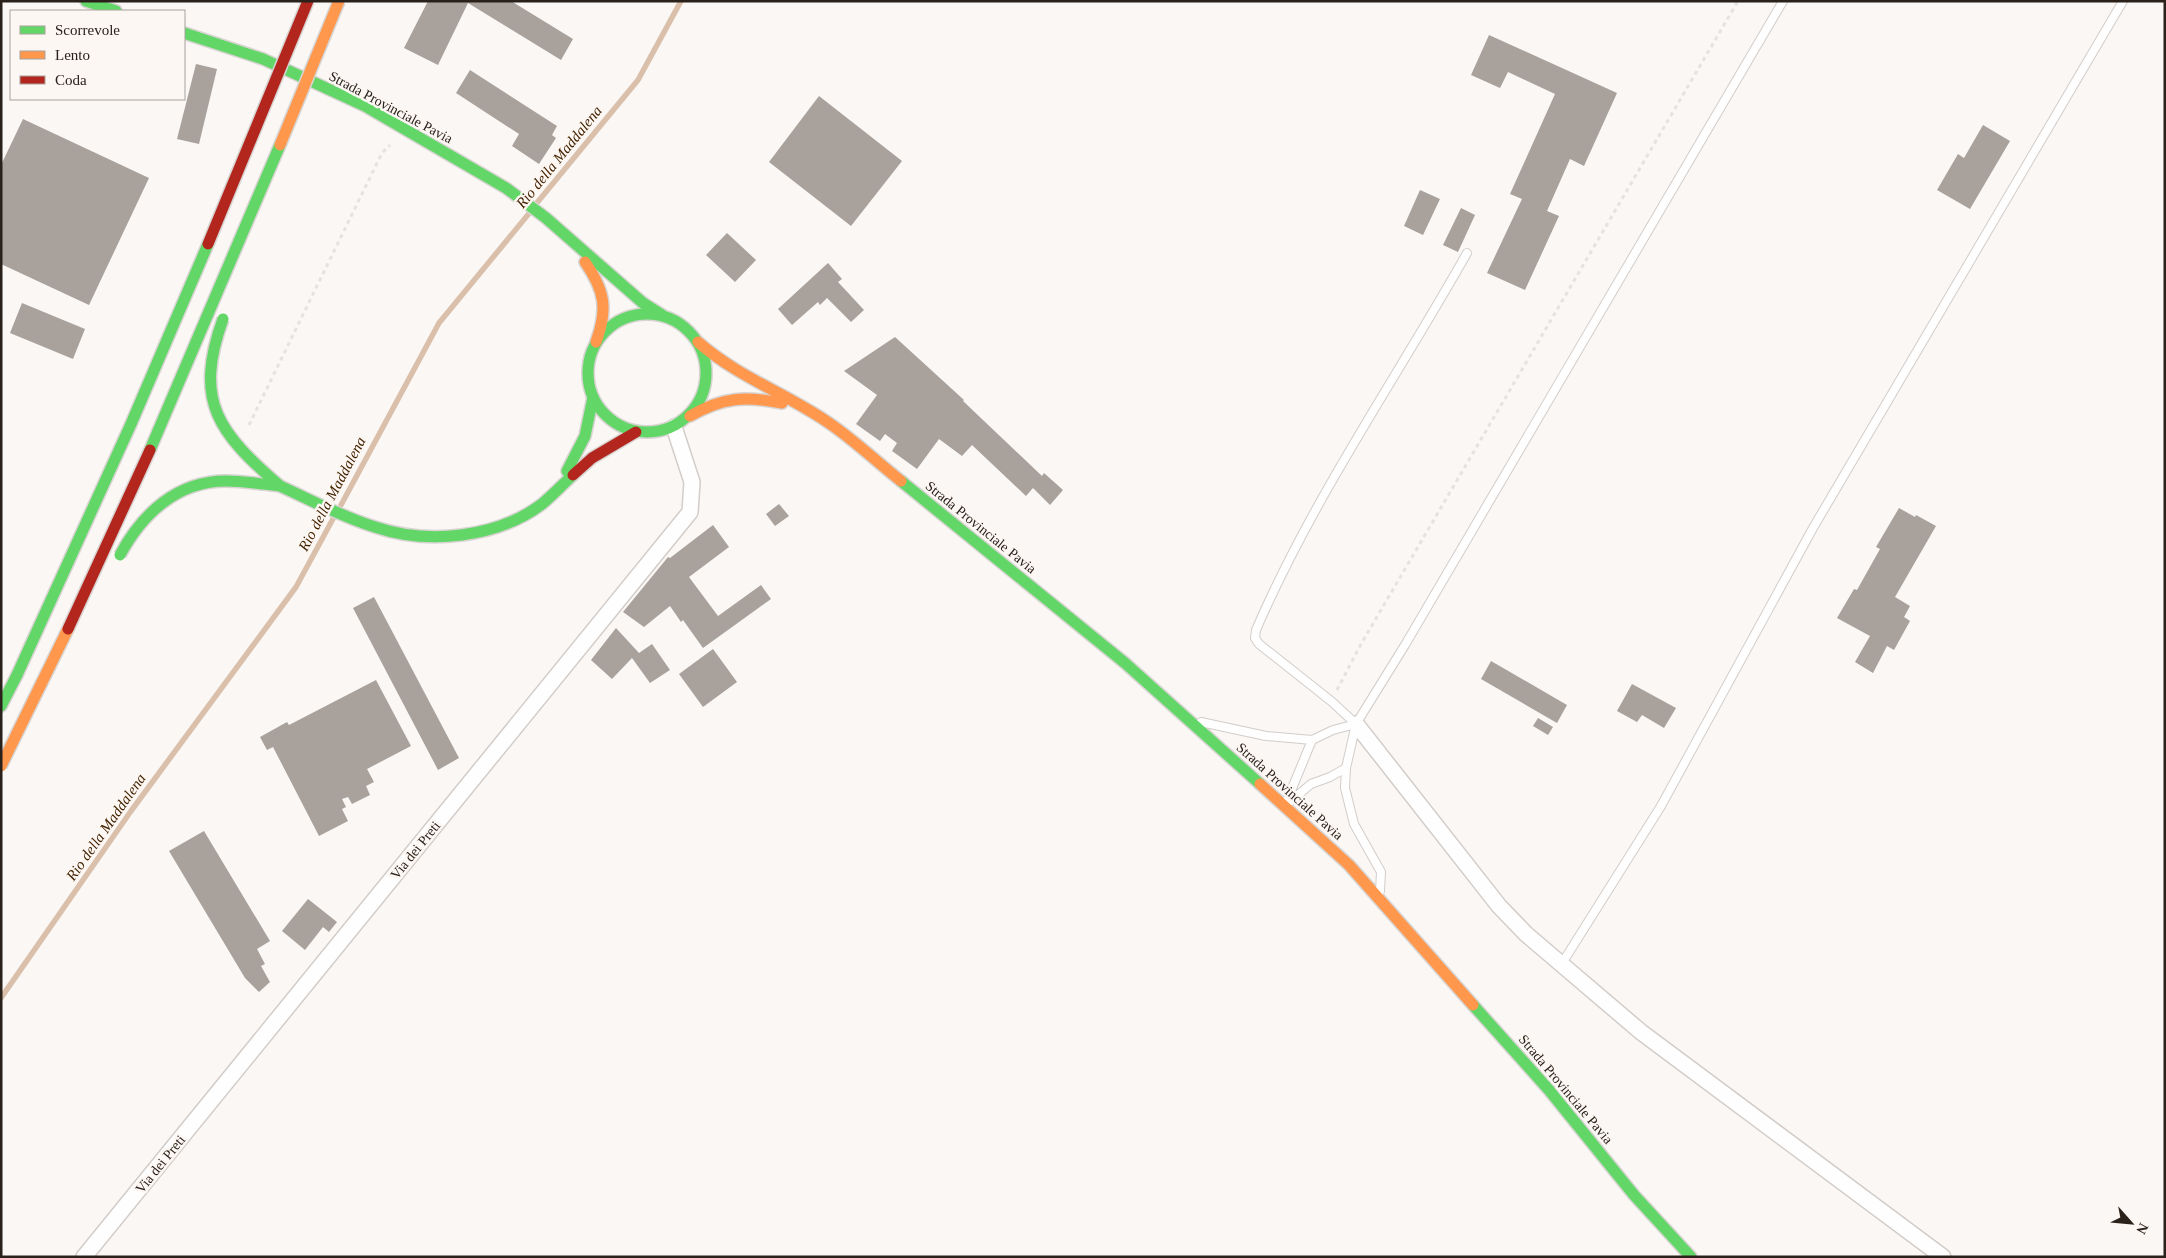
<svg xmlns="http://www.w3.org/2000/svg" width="2166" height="1258" viewBox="0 0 2166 1258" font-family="'Times New Roman',serif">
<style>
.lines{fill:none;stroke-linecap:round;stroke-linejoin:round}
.stream{stroke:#dac0ab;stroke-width:5.5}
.building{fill:#a9a19b}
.lane-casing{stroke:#d3cdc9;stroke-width:10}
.street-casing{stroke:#d3cdc9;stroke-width:18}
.fast-casing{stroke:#d7d4d2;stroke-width:14}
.slow-casing{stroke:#d7d4d2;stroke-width:14}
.jam-casing{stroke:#d7d4d2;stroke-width:14}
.path{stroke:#e4e3e2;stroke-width:3;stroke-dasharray:4 4;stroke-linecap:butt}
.lane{stroke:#fefefe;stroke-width:8}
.street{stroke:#fefefe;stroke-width:15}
.fast{stroke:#63d668;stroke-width:11}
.slow{stroke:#ff974d;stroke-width:11}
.jam{stroke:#b3261e;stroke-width:11}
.fast-bridge-casing{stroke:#d7d4d2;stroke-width:14;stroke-linecap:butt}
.slow-bridge-casing{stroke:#d7d4d2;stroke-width:14;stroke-linecap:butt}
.jam-bridge-casing{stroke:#d7d4d2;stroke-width:14;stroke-linecap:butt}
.fast-bridge{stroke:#63d668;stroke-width:11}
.slow-bridge{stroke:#ff974d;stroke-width:11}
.jam-bridge{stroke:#b3261e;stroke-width:11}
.labels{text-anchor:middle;stroke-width:5;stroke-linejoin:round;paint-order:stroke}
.street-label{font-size:14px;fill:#29211a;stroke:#fcf7f3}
.water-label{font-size:15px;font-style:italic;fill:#420;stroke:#fcf7f3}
</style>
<rect width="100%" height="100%" fill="#faf7f5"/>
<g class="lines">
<g class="stream">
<polyline points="536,204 638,80 681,1"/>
<polyline points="341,505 439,323 531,211"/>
<polyline points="1,998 131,811 296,587 334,517"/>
</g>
</g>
<g class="building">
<polygon points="428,1 511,1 573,39 561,60 468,3 438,65 404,48"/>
<polygon points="1489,35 1617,93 1584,166 1570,159 1547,211 1559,216 1525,290 1487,273 1522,199 1510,194 1555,94 1508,72 1500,88 1471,75"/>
<polygon points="196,64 217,69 199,144 177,139"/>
<polygon points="470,70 557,126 552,135 556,138 539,164 512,146 519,134 456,93"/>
<polygon points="819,96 902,161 851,226 769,162"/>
<polygon points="23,119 149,178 89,305 1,264 1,165"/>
<polygon points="1983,125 2010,141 1970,209 1937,190 1958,154 1964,158"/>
<polygon points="1420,190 1440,199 1423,235 1404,226"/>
<polygon points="1461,208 1475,215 1458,252 1443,245"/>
<polygon points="727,233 756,260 735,282 706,255"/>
<polygon points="828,263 842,279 838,282 864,310 851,322 827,298 820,305 818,302 792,325 778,309"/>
<polygon points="22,303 85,329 73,359 10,333"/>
<polygon points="895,337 964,400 963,401 1042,476 1044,473 1063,490 1050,505 1033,488 1026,496 972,445 962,456 939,439 917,469 892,451 897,443 885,434 880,441 856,424 877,395 844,371"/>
<polygon points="779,504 789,516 775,526 766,514"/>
<polygon points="1899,508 1915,517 1916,515 1936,526 1895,597 1910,606 1904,617 1910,621 1894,650 1887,646 1873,673 1855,662 1870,636 1837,618 1854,589 1857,590 1880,549 1876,547"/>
<polygon points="713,525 729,547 689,577 718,616 761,585 771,599 703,648 683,620 681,622 670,606 644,627 623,612 668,557 670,558"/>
<polygon points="374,597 459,758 438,770 353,608"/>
<polygon points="616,628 639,653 652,644 670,670 650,683 632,658 612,679 591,660"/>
<polygon points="713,649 737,682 703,707 679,674"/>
<polygon points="1491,661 1567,705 1557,723 1481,679"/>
<polygon points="376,680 411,746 367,769 374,782 366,786 370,795 352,804 348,797 342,799 346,807 342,809 348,821 319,836 273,747 267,750 260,737 287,722 289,725"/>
<polygon points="1632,684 1676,708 1664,728 1642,715 1637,722 1617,711"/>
<polygon points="1538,718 1553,727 1548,735 1533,726"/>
<polygon points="204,831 270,941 257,949 265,964 261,966 270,982 259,992 245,978 169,851"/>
<polygon points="308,899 337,922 329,932 323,927 305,950 282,931"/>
</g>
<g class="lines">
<defs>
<g id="lane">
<polyline points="1201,722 1266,736 1312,740 1333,730 1356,724"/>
<path d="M1356,724l-25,-23 -72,-57 -4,-6 1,-8c57,-132 140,-251 211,-377"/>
<polyline points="1286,803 1312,740"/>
<polyline points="1286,805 1311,784 1330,777 1346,768"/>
<polyline points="1380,891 1381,872 1354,824 1345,788 1346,768 1356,724 1405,645 1783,1"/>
<polyline points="1561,965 1661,806 1813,528 2123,1"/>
</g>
<g id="street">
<polyline points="1356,724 1499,906 1526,934 1641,1032 1943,1257"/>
<polyline points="84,1257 690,512 692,482 674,427"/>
</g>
<g id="fast">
<polyline points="86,1 116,11"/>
<polyline points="184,33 263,59 365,106 506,188 546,218 643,303 662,315"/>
<circle cx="647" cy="373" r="59"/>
<polyline points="567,471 585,436 593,397"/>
<polyline points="901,481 1125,663 1260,784"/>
<path d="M280,486c31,14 62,31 95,41 53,18 122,11 167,-23 11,-9 21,-20 31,-29"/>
<polyline points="1,706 17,675"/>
<polyline points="1473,1005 1549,1090 1634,1195 1691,1257"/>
</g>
<g id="slow">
<path d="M585,262c20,29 23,47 11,80"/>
<path d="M698,342c41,36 88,51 131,81 25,17 48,39 72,58"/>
<path d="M690,416c33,-19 55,-20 92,-13"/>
<polyline points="1260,784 1349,865 1473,1005"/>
</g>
<polyline id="jam" points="573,475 592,458 636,432"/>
</defs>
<use href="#lane" class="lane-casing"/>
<use href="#street" class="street-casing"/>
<use href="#fast" class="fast-casing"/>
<use href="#slow" class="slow-casing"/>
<use href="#jam" class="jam-casing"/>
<g class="path">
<polyline points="249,425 382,153 390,145"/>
<polyline points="1337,690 1361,644 1738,1"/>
</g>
<use href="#lane" class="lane"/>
<use href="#street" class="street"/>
<use href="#fast" class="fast"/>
<use href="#slow" class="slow"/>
<use href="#jam" class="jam"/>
<defs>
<g id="fast-bridge">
<path d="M223,319c-30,83 -4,114 57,167"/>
<polyline points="150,450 280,145"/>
<path d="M120,555c22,-41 57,-74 106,-74 18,0 36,3 54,5"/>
<polyline points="17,675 131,424 208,244"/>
</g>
<g id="slow-bridge">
<polyline points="280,145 339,1"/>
<polyline points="1,766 68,629"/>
</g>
<g id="jam-bridge">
<polyline points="208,244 308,1"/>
<polyline points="68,629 150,450"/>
</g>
</defs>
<use href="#fast-bridge" class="fast-bridge-casing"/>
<use href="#slow-bridge" class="slow-bridge-casing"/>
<use href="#jam-bridge" class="jam-bridge-casing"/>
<use href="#fast-bridge" class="fast-bridge"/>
<use href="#slow-bridge" class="slow-bridge"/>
<use href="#jam-bridge" class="jam-bridge"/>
</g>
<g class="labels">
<g class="street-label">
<text transform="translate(391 107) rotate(28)" y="5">Strada Provinciale Pavia</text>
<text transform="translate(981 527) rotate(39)" y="5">Strada Provinciale Pavia</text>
<text transform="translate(1290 791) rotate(42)" y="5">Strada Provinciale Pavia</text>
<text transform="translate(415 850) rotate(-51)" y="5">Via dei Preti</text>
<text transform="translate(1566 1089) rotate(50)" y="5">Strada Provinciale Pavia</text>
<text transform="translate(160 1164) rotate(-51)" y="5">Via dei Preti</text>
</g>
<g class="water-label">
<text transform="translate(559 157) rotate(-51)" y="5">Rio della Maddalena</text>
<text transform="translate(332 494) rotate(-62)" y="5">Rio della Maddalena</text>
<text transform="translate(106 827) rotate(-55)" y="5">Rio della Maddalena</text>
</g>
</g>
<rect width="2166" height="1258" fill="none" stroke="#29211a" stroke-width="5"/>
<rect x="10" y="10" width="175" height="90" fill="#fcf7f3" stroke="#a8a19c"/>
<rect x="20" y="26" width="25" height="8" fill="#63d668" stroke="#a8a19c"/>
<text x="55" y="35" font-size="15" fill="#29211a">Scorrevole</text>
<rect x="20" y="51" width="25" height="8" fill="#ff974d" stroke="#a8a19c"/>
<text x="55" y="60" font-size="15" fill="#29211a">Lento</text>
<rect x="20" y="76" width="25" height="8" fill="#b3261e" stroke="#a8a19c"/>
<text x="55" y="85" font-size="15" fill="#29211a">Coda</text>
<g transform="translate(2131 1223) rotate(117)" stroke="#fcf7f3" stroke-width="4" paint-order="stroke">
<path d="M0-4L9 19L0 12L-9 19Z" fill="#29211a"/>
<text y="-8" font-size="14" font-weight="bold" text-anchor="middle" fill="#29211a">N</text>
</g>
</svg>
